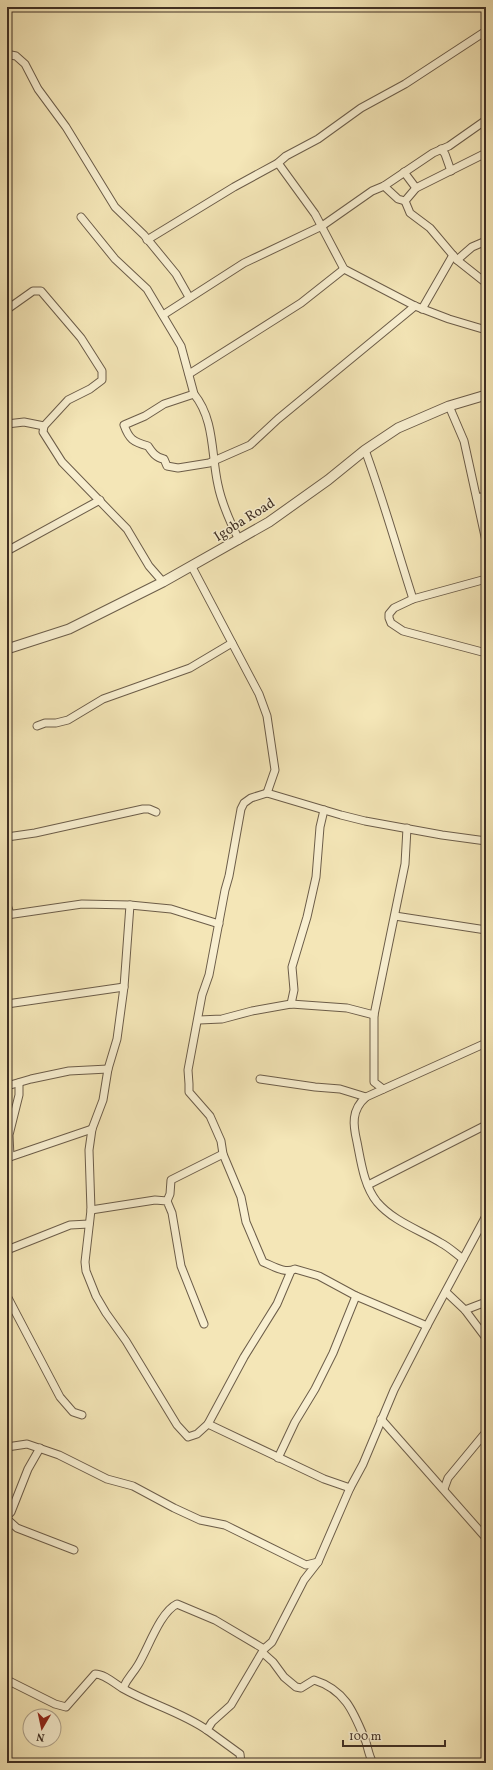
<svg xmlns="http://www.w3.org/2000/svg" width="493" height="1770" viewBox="0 0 493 1770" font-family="Vollkorn,serif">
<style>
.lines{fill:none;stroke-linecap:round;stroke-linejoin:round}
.minor-casing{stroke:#6c5d49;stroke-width:9}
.tertiary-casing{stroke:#6c5d49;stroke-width:11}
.minor{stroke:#f8efd0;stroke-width:7}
.tertiary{stroke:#f8efd0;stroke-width:9}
.labels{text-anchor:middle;stroke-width:3;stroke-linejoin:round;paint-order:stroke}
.street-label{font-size:14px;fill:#3f2f24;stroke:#f8efd0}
</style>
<rect width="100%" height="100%" fill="#f4e6b7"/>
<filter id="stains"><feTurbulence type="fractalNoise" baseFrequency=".005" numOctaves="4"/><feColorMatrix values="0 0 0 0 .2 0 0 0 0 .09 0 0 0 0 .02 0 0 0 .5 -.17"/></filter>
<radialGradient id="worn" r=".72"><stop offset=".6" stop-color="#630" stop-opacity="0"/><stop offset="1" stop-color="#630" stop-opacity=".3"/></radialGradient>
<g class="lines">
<defs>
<g id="minor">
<polyline points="7,57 11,55 16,56 25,64 38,89 66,127 115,207 144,235 176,274 189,297"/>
<polyline points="441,149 445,154 451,171"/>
<polyline points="486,153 416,188 405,201 410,213 430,228 457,260 486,283"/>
<polyline points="278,163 315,214 344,269 415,306 449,319 486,330"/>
<polyline points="404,172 416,188"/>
<polyline points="384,186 398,199 405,201"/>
<path d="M81,217l34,42 32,30 34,57 13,48c21,26 17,60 24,91 4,20 12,37 21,55"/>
<polyline points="147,240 234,187 278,163 286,156 318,139 361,108 405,84 486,31"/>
<polyline points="457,260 472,247 486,241"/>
<polyline points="7,308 9,308 33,291 41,291 81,338 102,371 102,380 90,389 68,400 44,426 43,432 62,462 127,529 149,566 163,582"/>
<polyline points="422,309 453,255"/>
<polyline points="163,315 244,263 322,226 372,191 384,186 433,153 449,146 486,120"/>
<polyline points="189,374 301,303 344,269"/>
<path d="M194,394l-30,10 -19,12 -21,9c5,14 9,17 24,21 4,6 8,12 16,13l3,7 11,2 31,-5 41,-18 28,-26 137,-113"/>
<polyline points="449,406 464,441 486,541"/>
<polyline points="7,424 24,422 44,426"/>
<path d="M365,450c18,49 32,99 48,149"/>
<polyline points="477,498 486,496"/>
<polyline points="7,551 100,500"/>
<polyline points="192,567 259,694 267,716 275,770 267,793"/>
<polyline points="486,579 413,599 394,608 389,614 389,618 391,623 403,631 486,653"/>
<polyline points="37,726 45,723 56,723 68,720 103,699 190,668 232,643"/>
<polyline points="7,837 35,833 143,809 149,809 156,812"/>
<polyline points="7,905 10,914"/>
<polyline points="130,905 124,987 117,1039 108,1069 103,1100 92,1129 89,1150 91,1210 85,1262 86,1271 96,1296 106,1313 126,1341 177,1425 188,1437 197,1434 208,1424 244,1357 277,1304 291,1271"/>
<polyline points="7,915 82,904 130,905 171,909 219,924"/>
<polyline points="395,916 486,930"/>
<polyline points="7,1004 124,987"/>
<polyline points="291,1004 294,990 292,967 307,917 316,877 320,827 324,810"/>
<polyline points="199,1020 222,1019 252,1011 291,1004 347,1008 374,1015"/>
<polyline points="260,1079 315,1087 340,1089 366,1097"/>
<polyline points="7,1086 31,1079 69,1071 108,1069"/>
<polyline points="383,1089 374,1082 374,1015 405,864 407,828"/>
<polyline points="10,1157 9,1135 19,1095 19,1083"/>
<polyline points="7,1158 92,1129"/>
<polyline points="368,1185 486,1125"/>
<polyline points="167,1201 170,1194 171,1180 223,1154"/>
<polyline points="91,1210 155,1200 167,1201 172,1213 181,1266 204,1324"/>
<polyline points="7,1250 70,1225 89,1224"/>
<path d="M463,1259c-7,-5 -14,-12 -22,-16 -21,-13 -47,-21 -64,-41 -13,-16 -16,-40 -20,-60 -4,-17 -6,-32 9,-45l120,-54"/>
<polyline points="446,1292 465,1310 486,1338"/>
<polyline points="7,1296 60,1397 73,1412 82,1415"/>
<polyline points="465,1310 486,1302"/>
<path d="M427,1326l-71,-30 -37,-20 -24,-7c-10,5 -22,-3 -32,-7l-17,-40 -5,-25 -18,-43 -2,-13 -11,-25 -21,-24v-8l-1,-14 14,-75 7,-20 16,-85 4,-14 12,-67 3,-6 7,-5 16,-5 74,22 24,6 77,14 44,6"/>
<polyline points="381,1419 486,1538"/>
<polyline points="208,1424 324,1479 350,1488"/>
<polyline points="7,1447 27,1444 59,1455 107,1479 133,1486 174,1508 200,1520 225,1525 306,1565 318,1562"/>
<polyline points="278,1458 295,1422 315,1389 333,1353 356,1296"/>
<polyline points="444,1489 448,1478 486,1432"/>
<polyline points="7,1516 11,1512 28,1469 40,1448"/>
<polyline points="7,1519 17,1528 74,1550"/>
<path d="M263,1653l10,9 11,15 12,10 5,1 13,-8c32,10 40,33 52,62 2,7 3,14 7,21"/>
<path d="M7,1680l48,24 11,3 29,-33c9,0 19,9 27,14 28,16 59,24 85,42"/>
<path d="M123,1688c5,-11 9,-13 15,-23 10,-16 22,-53 39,-61l38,16 49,29"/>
<polyline points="241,1763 240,1754 207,1730 212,1722 231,1705 264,1649 272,1642 304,1580 318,1562 350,1488 363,1464 394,1390 427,1326 486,1216"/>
</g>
<polyline id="tertiary" points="7,649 69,629 163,582 269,522 328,480 365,450 398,428 449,406 486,395"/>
</defs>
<use href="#minor" class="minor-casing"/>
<use href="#tertiary" class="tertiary-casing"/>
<use href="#minor" class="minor"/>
<use href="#tertiary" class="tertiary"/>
</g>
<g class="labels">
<g class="street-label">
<text transform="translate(244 519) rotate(-32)" y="5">Igoba Road</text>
</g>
</g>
<rect width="493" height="1770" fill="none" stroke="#f4e6b7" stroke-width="24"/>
<rect x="8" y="8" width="477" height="1754" fill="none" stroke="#3f2f24" stroke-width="2"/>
<rect x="12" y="12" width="469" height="1746" fill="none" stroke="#3f2f24"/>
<g transform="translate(42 1728) rotate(189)"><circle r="19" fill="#f8efd0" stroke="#aea28b"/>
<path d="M0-3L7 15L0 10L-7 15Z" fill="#8f2418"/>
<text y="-6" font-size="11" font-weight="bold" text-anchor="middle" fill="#3f2f24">N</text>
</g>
<path d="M343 1740v6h102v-6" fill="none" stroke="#3f2f24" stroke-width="2"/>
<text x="349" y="1740" font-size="12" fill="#3f2f24" stroke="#f8efd0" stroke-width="3" paint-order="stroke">100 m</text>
<rect width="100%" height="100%" filter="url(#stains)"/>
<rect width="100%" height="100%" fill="url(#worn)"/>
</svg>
